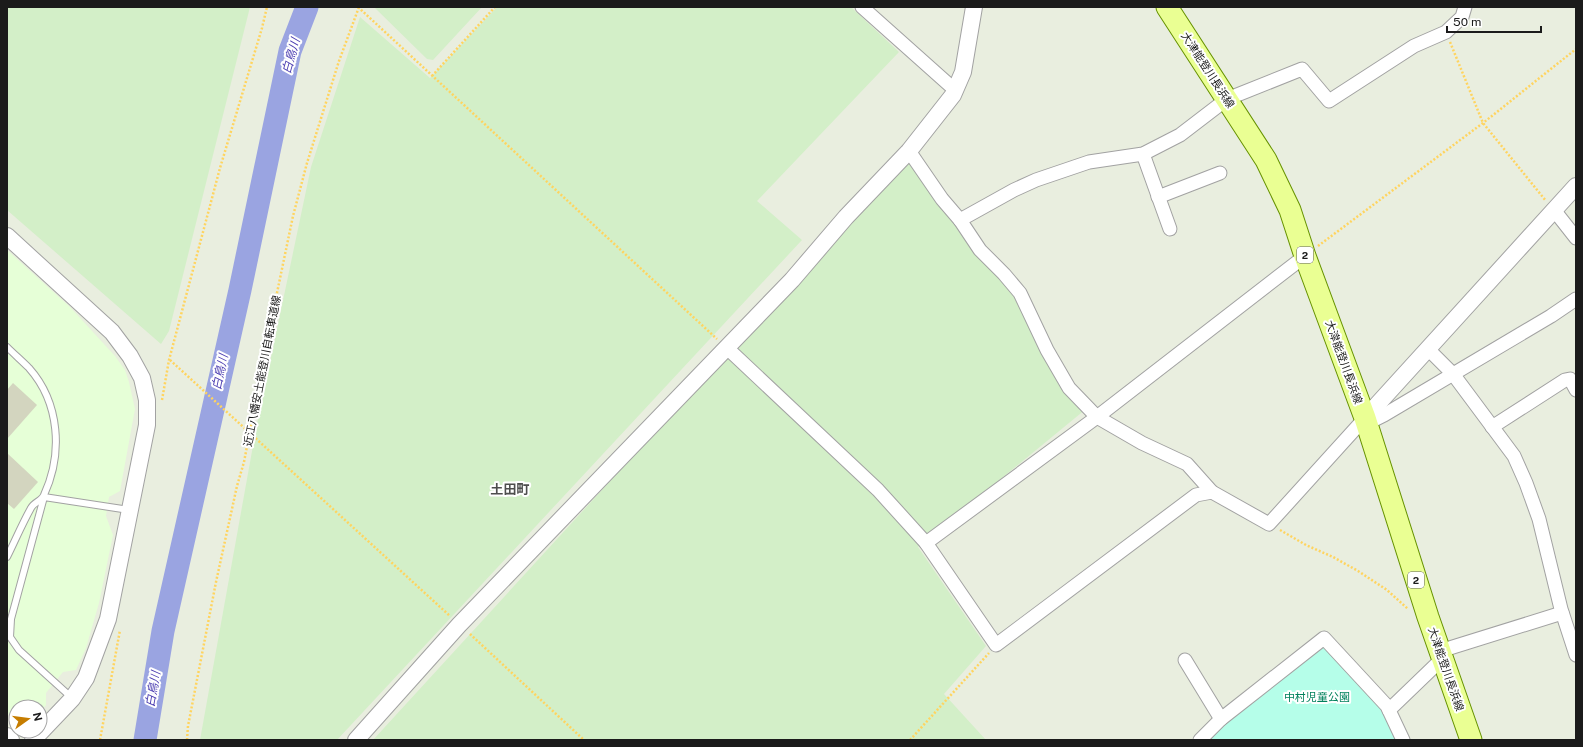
<svg xmlns="http://www.w3.org/2000/svg" width="1583" height="747" viewBox="0 0 1583 747" font-family="'Public Sans','Noto Sans JP',sans-serif">
<style>
.education{fill:#e6ffd7}
.farmland{fill:#d3efc8}
.park{fill:#b5fee9}
.lines{fill:none;stroke-linecap:round;stroke-linejoin:round}
.river{stroke:#9aa4e1;stroke-width:23}
.building{fill:#d3d5bf}
.service-casing{stroke:#a2a2a2;stroke-width:8}
.minor-casing{stroke:#a2a2a2;stroke-width:15}
.tertiary-casing{stroke:#a2a2a2;stroke-width:18}
.primary-casing{stroke:#669200;stroke-width:23}
.path{stroke:#ffd45f;stroke-width:2.5;stroke-dasharray:2 2;stroke-linecap:butt}
.service{stroke:#fff;stroke-width:6}
.minor{stroke:#fff;stroke-width:13}
.tertiary{stroke:#fff;stroke-width:16}
.primary{stroke:#eaff93;stroke-width:21}
.labels{text-anchor:middle;stroke-width:4;stroke-linejoin:round;paint-order:stroke}
.shield{fill:#fff;stroke:#5f5f5f;stroke-width:1}
.shield-label{font-size:10px;font-weight:bold;fill:#1b1b1b}
.street-label{font-size:11px;fill:#1b1b1b;stroke:#fff}
.park-label{font-size:11px;fill:#01815c;stroke:#fff}
.water-label{font-size:12px;font-style:italic;fill:#4e40b2;stroke:#fff}
.quarter-label{font-size:13px;font-weight:bold;fill:#4e4e4e;stroke:#fff}
</style>
<rect width="100%" height="100%" fill="#e9eedf"/>
<polygon class="education" points="7,250 70,307 115,356 125,370 129,382 135,409 120,491 109,497 106,516 113,535 99,603 86,648 76,670 63,672 46,693 46,705 40,712 40,707 16,707 16,718 13,718 7,713"/>
<g class="farmland">
<polygon points="7,7 250,7 169,331 161,344 7,210"/>
<polygon points="374,7 482,7 433,60 427,59"/>
<polygon points="497,7 851,7 899,52 757,201 802,240 337,740 200,740 256,429 311,167 360,17 430,78"/>
<polygon points="906,158 1015,295 1060,387 1086,409 918,547 986,646 944,694 986,740 373,740"/>
</g>
<polygon class="park" points="1318,641 1385,708 1400,740 1197,740"/>
<g class="lines">
<polyline class="river" points="145,740 163,631 240,290 290,51 307,7"/>
</g>
<g class="building">
<polygon points="13,383 37,405 7,439 7,390"/>
<polygon points="7,453 38,482 14,509 7,503"/>
</g>
<g class="lines">
<defs>
<g id="service">
<path d="M7,347c7,7 15,14 22,21 31,35 34,86 15,127 -2,6 -10,7 -13,13 -9,16 -16,33 -24,49"/>
<polyline points="71,697 19,650 10,637 11,619 44,497 129,510"/>
</g>
<g id="minor">
<polyline points="862,7 955,90"/>
<polyline points="909,151 942,199 960,220 980,250 1004,274 1020,293 1047,350 1069,388 1097,417 1142,443 1187,464 1212,492 1269,524 1365,418 1374,420 1384,415 1551,316 1576,299"/>
<polyline points="1143,154 1170,229"/>
<polyline points="1158,197 1220,173"/>
<polyline points="1554,210 1576,238"/>
<polyline points="960,220 1014,190 1036,180 1089,162 1143,154 1180,135 1227,99 1302,69 1329,101 1414,46 1446,32 1462,17 1465,7"/>
<polyline points="726,347 878,490 926,543 996,645 1196,495 1212,492"/>
<polyline points="1428,349 1453,374 1514,456 1526,483 1539,519 1561,609 1576,655"/>
<polyline points="1492,427 1565,380 1570,379 1576,390"/>
<polyline points="926,543 1097,417 1305,256"/>
<polyline points="1440,651 1562,613"/>
<polyline points="1185,660 1221,719"/>
<polyline points="1389,710 1443,658"/>
<polyline points="1200,740 1221,719 1324,638 1387,706 1403,740"/>
</g>
<g id="tertiary">
<polyline points="7,236 112,332 130,356 142,378 147,400 147,425 108,619 86,678 72,699 33,740"/>
<polyline points="1365,418 1576,186"/>
<polyline points="7,736 11,740"/>
<polyline points="356,740 459,625 792,280 846,217 909,151 953,95 963,72 974,7"/>
</g>
<polyline id="primary" points="1167,7 1266,160 1290,210 1305,256 1365,418 1428,617 1471,740"/>
</defs>
<use href="#service" class="service-casing"/>
<use href="#minor" class="minor-casing"/>
<use href="#tertiary" class="tertiary-casing"/>
<use href="#primary" class="primary-casing"/>
<g class="path">
<polyline points="358,7 717,339"/>
<polyline points="1450,42 1483,123 1546,201"/>
<polyline points="432,76 495,7"/>
<polyline points="1318,246 1483,123 1576,49"/>
<polyline points="170,360 450,616"/>
<polyline points="162,400 169,360 220,168 262,28 267,7"/>
<polyline points="1280,530 1306,545 1333,557 1358,571 1387,590 1408,609"/>
<polyline points="470,634 584,740"/>
<polyline points="100,740 120,630"/>
<polyline points="187,740 188,726 216,582 237,486 244,462 268,336 293,216 307,163 339,61 359,7"/>
<polyline points="910,740 989,653"/>
</g>
<use href="#service" class="service"/>
<use href="#minor" class="minor"/>
<use href="#tertiary" class="tertiary"/>
<use href="#primary" class="primary"/>
</g>
<g class="labels">
<g class="shield">
<rect x="1297" y="247" width="16" height="16" rx="3"/>
<rect x="1408" y="572" width="16" height="16" rx="3"/>
</g>
<g class="shield-label">
<text x="1305" y="259">2</text>
<text x="1416" y="584">2</text>
</g>
<g class="street-label">
<text transform="translate(1208 70) rotate(57)" y="4">大津能登川長浜線</text>
<text transform="translate(1344 362) rotate(70)" y="4">大津能登川長浜線</text>
<text transform="translate(262 371) rotate(-79)" y="4">近江八幡安土能登川自転車道線</text>
<text transform="translate(1446 669) rotate(71)" y="4">大津能登川長浜線</text>
</g>
<g class="park-label">
<text x="1317" y="701">中村児童公園</text>
</g>
<g class="water-label">
<text transform="translate(291 56) rotate(-74)" y="4">白鳥川</text>
<text transform="translate(220 372) rotate(-78)" y="4">白鳥川</text>
<text transform="translate(153 689) rotate(-80)" y="4">白鳥川</text>
</g>
<g class="quarter-label">
<text x="510" y="494">土田町</text>
</g>
</g>
<rect width="1583" height="747" fill="none" stroke="#1b1b1b" stroke-width="16"/>
<g transform="translate(28 719) rotate(76)"><circle r="19" fill="#ffffff" stroke="#a4a4a4"/>
<path d="M0-3L7 15L0 10L-7 15Z" fill="#c67d00"/>
<text y="-6" font-size="11" font-weight="bold" text-anchor="middle" fill="#1b1b1b">N</text>
</g>
<path d="M1447 26v6h94v-6" fill="none" stroke="#1b1b1b" stroke-width="2"/>
<text x="1453" y="26" font-size="12" fill="#1b1b1b" stroke="#ffffff" stroke-width="3" paint-order="stroke">50 m</text>
</svg>
